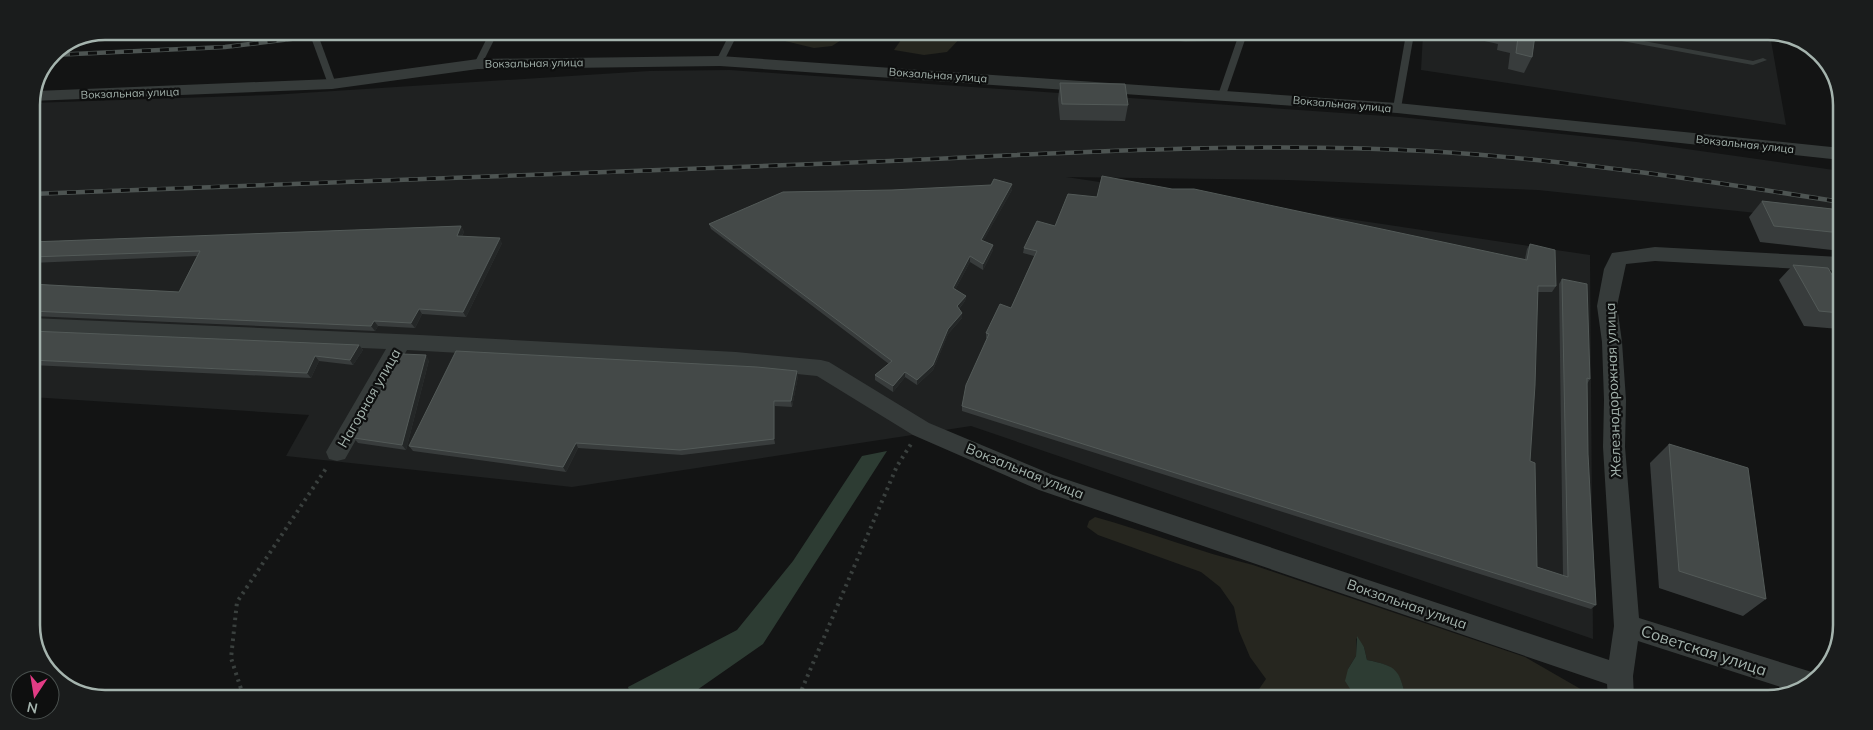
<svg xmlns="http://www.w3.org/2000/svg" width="1873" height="730" viewBox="0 0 1873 730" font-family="Mulish,sans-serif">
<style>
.built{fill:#1f2121}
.green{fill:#26261f}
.water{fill:#2d3c33}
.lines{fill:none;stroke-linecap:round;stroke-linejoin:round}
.path{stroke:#3a403e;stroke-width:4;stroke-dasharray:2.5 4.5;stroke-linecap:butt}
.lane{fill:#363b3a;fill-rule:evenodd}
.street{fill:#363b3a;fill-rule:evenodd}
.rail-casing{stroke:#4d5452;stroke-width:4.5}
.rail{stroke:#0e0f0f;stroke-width:3;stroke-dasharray:9;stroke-linecap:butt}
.wall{fill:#383c3c}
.shaded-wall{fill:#242727}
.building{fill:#444948;stroke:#535a58}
.labels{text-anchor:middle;stroke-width:4.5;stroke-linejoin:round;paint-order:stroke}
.far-street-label{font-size:11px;fill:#a5b4ae;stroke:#0e0f0f}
.street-label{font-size:14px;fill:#a5b4ae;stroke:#0e0f0f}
.near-street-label{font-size:16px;fill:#a5b4ae;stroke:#0e0f0f}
.rim{fill:none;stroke:#a5b4ae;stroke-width:2.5}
</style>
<rect width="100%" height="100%" fill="#131414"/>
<g class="built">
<polygon points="1136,34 1274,34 1272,39 1185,42"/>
<polygon points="1423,34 1770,35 1786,125 1421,70"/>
<polygon points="730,70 1400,117 1637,142 1841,171 1841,222 1538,190 1288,180 1066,177 1590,255 1593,639 971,426 572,487 286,456 309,415 31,397 31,103 271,95 649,71"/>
</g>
<g class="green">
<polygon points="743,33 882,33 876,37 846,37 832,46 814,48 764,36 752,41 741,36"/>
<polygon points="912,33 965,33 947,52 924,55 894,50 901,40"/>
<path d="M1095,517c53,15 105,35 158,48l272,92 66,38v3h-185c-7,-28 -10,-32 -39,-38l-3,-13 -8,-9v18l-8,13 8,29h-112l13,-6 9,-13 -16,-22 -11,-26 -5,-24 -14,-20 -19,-15 -103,-37 -11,-8 2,-6z"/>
</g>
<g class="water">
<polygon points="887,451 763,644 697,690 682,696 631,696 628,687 737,630 793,561 862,456"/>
<path d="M1357,636l7,11 3,13c30,6 32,9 39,38h-50l-11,-17 3,-12 8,-13z"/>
</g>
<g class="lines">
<g class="path">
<polyline points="243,695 231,658 237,602 327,467"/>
<polyline points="799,696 897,466 911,444"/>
</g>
<g class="lane">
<polygon points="309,32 317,32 336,84 335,86 332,86 328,84"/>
<polygon points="490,32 498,32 481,66 475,66 474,64"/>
<polygon points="730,33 738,33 724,61 720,63 717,63 716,61"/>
<polygon points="1239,34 1247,34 1226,95 1225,97 1219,97 1218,95"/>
<polygon points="1406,34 1414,34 1401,108 1397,110 1393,108"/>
<polygon points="1596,35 1611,35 1753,61 1763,58 1767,60 1753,65 1600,37"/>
</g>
<g class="street">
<polygon points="720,56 1397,103 1841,148 1841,160 1397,113 720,66 478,69 332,89 31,101 36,91 332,79 478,59"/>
<polygon points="1655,247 1840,257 1840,271 1655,261 1626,264 1617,306 1622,342 1626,400 1625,447 1639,618 1818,674 1809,686 1793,691 1638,641 1633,676 1634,698 1608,698 1607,684 1039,490 913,435 817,376 736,368 407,350 345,459 337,461 329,459 326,452 386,349 31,334 31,318 420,335 736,352 821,360 829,362 929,423 1053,475 1609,660 1614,626 1603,447 1604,400 1602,342 1597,306 1604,269 1612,253"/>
</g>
<defs>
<g id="rail">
<polyline points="52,55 225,47 348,32"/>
<path d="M31,194c270,-11 541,-20 811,-31 194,-8 388,-22 583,-12 139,8 278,29 416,51"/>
</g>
</defs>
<use href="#rail" class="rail-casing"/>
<use href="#rail" class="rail"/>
</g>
<g class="wall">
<polygon points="1471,34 1535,35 1532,57 1524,73 1508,69 1510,53 1497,50 1498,44 1471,38"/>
<polygon points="1060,83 1128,105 1125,121 1060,120 1058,99"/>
<polygon points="892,190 1012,190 983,241 993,245 993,250 983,270 970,262 955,290 966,296 965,301 959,309 962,313 962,318 948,334 933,370 917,385 905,377 893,392 875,380 875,375 889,364 711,229 709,224"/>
<polygon points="1762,201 1841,210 1841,251 1760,242 1749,217"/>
<polygon points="461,226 464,232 462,236 502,243 466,317 422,314 415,328 378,326 375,331 31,316 31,284 179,292 197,256 31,263 31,242"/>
<polygon points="1055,226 1525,259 1527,249 1530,244 1556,286 1552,292 1538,292 1530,461 1537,567 1563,576 1559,284 1562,279 1590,379 1587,384 1588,454 1596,605 1591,609 962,411 962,406 987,338 986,338 986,333 1011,308 1034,256 1023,253 1024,248"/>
<polygon points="1793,265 1840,288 1840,329 1839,329 1804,326 1779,280"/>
<polygon points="31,331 359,345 363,350 353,365 319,361 311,378 31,365"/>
<polygon points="429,360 406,450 358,443 354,438"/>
<polygon points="798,376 792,407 775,406 775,444 682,455 578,448 566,472 413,451 409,446"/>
<polygon points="1669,444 1766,599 1743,616 1659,588 1650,463"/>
</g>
<g class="shaded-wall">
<polygon points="1012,184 1012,190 981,245 981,240"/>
<polygon points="461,226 464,232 459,241 457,236"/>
<polygon points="500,238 502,243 466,317 463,312"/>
<polygon points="993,245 993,250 983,270 983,264"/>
<polygon points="970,256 970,262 953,294 953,288"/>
<polygon points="966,296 965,301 957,311 957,306"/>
<polygon points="419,309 422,314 415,328 411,323"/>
<polygon points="962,313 962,318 948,334 933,370 917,385 917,380 948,329"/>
<polygon points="374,321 378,326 375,331 371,326"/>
<polygon points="359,345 363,350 353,365 350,360"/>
<polygon points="426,355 429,360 406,450 402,445"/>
<polygon points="315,356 319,361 311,378 307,373"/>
<polygon points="797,371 798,376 792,407 791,401"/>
<polygon points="905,372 905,377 893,392 893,386"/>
<polygon points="774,401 775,406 775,444 774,439"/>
<polygon points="576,443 578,448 566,472 563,467"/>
</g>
<g class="building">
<polygon points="1506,35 1535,35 1532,57 1516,53 1518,37"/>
<polygon points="1060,83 1125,84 1128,105 1062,104"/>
<polygon points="1102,176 1172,189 1194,189 1527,260 1530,244 1555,250 1556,286 1538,286 1535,385 1530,461 1535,463 1537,567 1568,577 1562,279 1587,284 1590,379 1587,378 1588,454 1596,605 962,406 966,385 989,334 986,333 1000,304 1011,308 1037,251 1024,248 1037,221 1055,226 1068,194 1097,197"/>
<polygon points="994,179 1012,184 981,240 993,245 983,264 970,256 953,288 966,296 957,306 962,313 948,329 933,365 917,380 905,372 893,386 875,375 892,361 709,224 783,192 892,190 991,185"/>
<polygon points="1762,201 1841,210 1841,233 1774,226"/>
<polygon points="461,226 457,236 500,238 463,312 419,309 411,323 374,321 371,326 31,311 31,284 179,292 200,251 31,257 31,242"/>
<polygon points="1793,265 1828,268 1840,288 1840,313 1819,311"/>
<polygon points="31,331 359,345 350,360 315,356 307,373 31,360"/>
<polygon points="456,351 757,367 797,371 791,401 774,401 774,439 680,450 576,443 563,467 409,446"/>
<polygon points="402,354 426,355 402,445 354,438"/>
<polygon points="1669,444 1748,468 1766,599 1679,571"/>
</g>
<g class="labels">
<g class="far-street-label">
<text transform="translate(534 63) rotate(-1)" y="4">Вокзальная улица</text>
<text transform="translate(938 75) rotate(4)" y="4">Вокзальная улица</text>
<text transform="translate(130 93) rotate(-2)" y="4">Вокзальная улица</text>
<text transform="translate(1342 104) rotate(5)" y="4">Вокзальная улица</text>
<text transform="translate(1745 144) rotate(6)" y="4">Вокзальная улица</text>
</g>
<g class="street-label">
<text transform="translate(1613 390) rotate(-92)" y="5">Железнодорожная улица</text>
<text transform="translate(369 398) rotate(-60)" y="5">Нагорная улица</text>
<text transform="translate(1025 471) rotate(22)" y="5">Вокзальная улица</text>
<text transform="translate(1407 604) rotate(19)" y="5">Вокзальная улица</text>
</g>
<g class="near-street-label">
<text transform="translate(1704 650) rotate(18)" y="6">Советская улица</text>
</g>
</g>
<path d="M0 0H1873V730H0ZM105 40H1768A65 65 0 0 1 1833 105V625A65 65 0 0 1 1768 690H105A65 65 0 0 1 40 625V105A65 65 0 0 1 105 40Z" fill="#1a1c1c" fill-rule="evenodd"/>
<path class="rim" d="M105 40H1768A65 65 0 0 1 1833 105V625A65 65 0 0 1 1768 690H105A65 65 0 0 1 40 625V105A65 65 0 0 1 105 40Z"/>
<g transform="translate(35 695) rotate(192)"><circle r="24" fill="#0e0f0f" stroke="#4a514f"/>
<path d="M0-4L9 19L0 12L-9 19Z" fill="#e33c85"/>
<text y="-8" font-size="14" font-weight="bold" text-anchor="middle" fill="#a5b4ae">N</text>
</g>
</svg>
